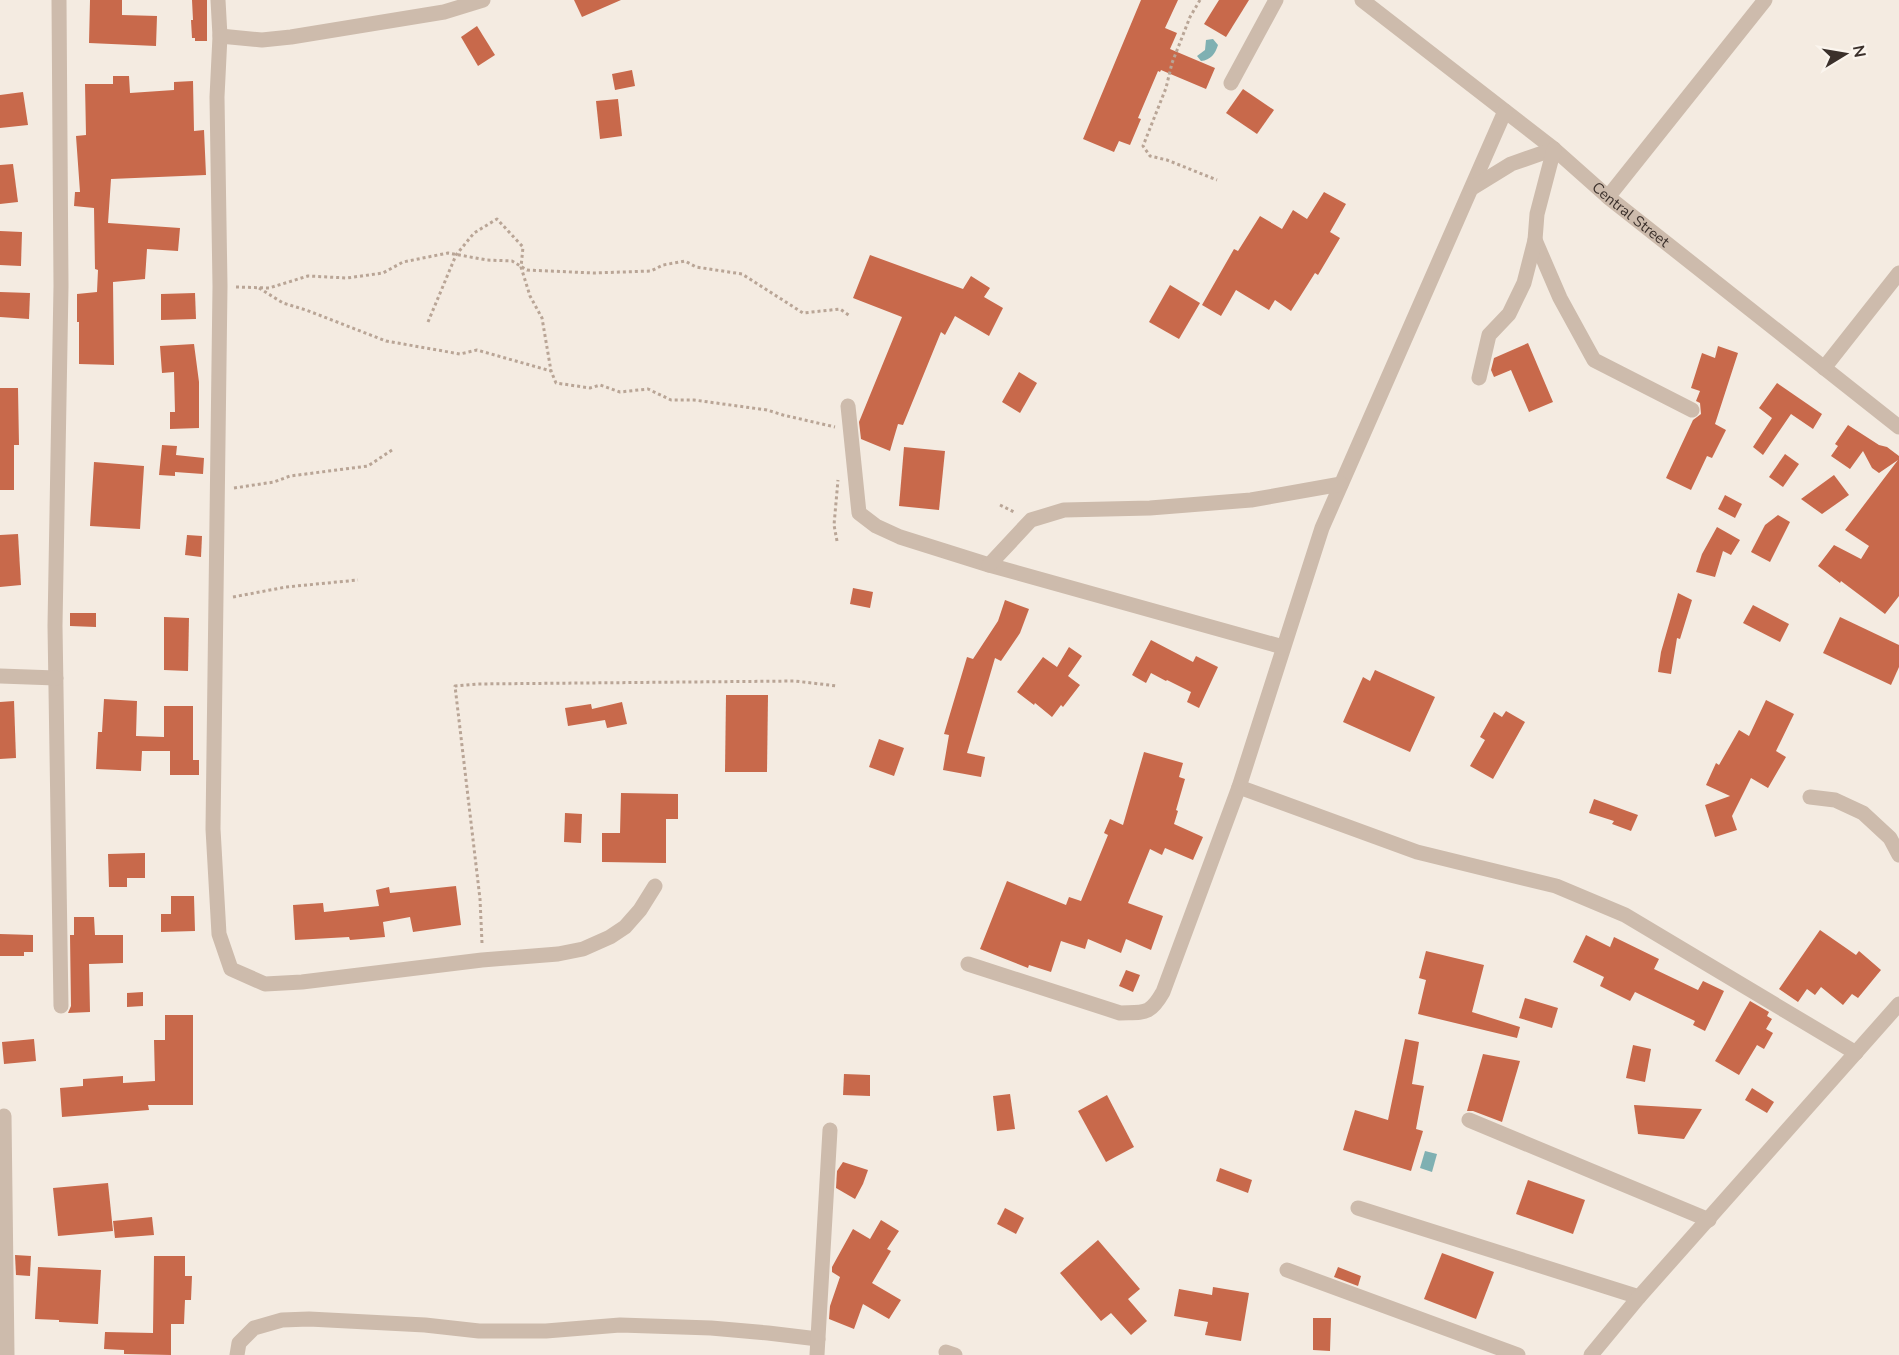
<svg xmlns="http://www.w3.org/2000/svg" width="1899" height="1355" viewBox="0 0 1899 1355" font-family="'Nunito Sans',sans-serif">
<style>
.water{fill:#7fb0b2}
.building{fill:#c8694b}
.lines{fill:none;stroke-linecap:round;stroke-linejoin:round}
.path{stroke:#b9a596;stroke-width:3;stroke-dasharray:3 3;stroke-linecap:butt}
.minor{stroke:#cdbbac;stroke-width:15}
.labels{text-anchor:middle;stroke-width:5;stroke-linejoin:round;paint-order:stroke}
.street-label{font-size:15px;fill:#3b302b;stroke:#fbf5ee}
</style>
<rect width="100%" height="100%" fill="#f4ebe1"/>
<g class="water">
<path d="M1213,39l5,6c-3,9 -7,15 -17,16l-4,-5 8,-6 1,-10z"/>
<polygon points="1425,1151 1437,1154 1432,1172 1420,1168"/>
</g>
<g class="building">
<polygon points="90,0 122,0 122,15 157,16 156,46 89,43"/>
<polygon points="192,0 207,0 207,41 195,41 195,38 192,38 191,20 193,20"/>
<polygon points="574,0 621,0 582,17"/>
<polygon points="1141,0 1178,0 1165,28 1177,33 1170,49 1215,68 1206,89 1161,70 1160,72 1158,71 1138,118 1141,119 1130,145 1119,141 1114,152 1083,139"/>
<polygon points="1219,0 1249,0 1226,37 1204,24"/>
<polygon points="477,26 495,55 478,66 461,37"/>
<polygon points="632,70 635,86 615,90 612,74"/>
<polygon points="113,76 129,76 130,93 174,90 174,82 193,81 194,131 204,130 206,175 111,179 108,223 180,228 178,251 147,249 145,279 113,282 114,365 79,364 79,322 77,322 77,294 97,292 98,270 95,269 94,208 74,206 75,192 80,192 76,136 86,135 85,84 113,84"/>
<polygon points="1243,89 1274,110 1257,134 1226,113"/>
<polygon points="23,92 28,125 0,128 0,95"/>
<polygon points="618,99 622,136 600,139 596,101"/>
<polygon points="13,164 18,202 0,204 0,165"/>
<polygon points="1324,192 1346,204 1330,232 1340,238 1318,275 1315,273 1291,311 1275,300 1269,310 1236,290 1221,316 1202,305 1234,249 1238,251 1260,216 1282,229 1293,210 1307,219"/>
<polygon points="0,231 22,232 21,266 0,265"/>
<polygon points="870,255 963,289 971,276 990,288 984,297 1003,308 989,336 955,316 945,335 941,332 903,425 898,424 890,451 861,439 859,422 902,317 853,298"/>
<polygon points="1170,285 1200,303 1179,339 1149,322"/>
<polygon points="0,292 30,293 29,319 0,317"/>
<polygon points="195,293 196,319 161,320 161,294"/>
<polygon points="1528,343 1553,402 1529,412 1511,370 1494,377 1491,370 1494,358"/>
<polygon points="194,344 199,382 199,428 170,429 170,412 175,412 174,372 162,373 160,346"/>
<polygon points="1718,346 1738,353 1715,424 1726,430 1712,458 1707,456 1691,490 1666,478 1693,420 1701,414 1700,403 1696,401 1700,391 1691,388 1702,353 1715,358"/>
<polygon points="1019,372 1037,383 1020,413 1002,402"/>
<polygon points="1777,383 1822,414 1813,429 1791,414 1763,455 1753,447 1772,418 1759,408"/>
<polygon points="0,388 18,388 19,445 14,445 14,490 0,490"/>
<polygon points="1848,425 1879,445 1887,447 1899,456 1899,596 1885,614 1841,581 1840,583 1818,566 1834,545 1861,559 1869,546 1845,530 1898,460 1879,473 1872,468 1863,451 1850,469 1831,456 1838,446 1835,444"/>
<polygon points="162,445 177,446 176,455 204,458 203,474 175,472 175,476 159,475"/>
<polygon points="904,447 945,451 939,510 899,506"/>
<polygon points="1785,454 1799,464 1783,487 1769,477"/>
<polygon points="94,462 144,466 140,529 90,526"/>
<polygon points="1834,475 1849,495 1822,514 1801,499"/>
<polygon points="1725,495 1742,504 1735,518 1718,509"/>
<polygon points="1778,515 1790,522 1770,562 1751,552 1765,525"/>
<polygon points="1717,527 1740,540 1731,555 1723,551 1715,577 1696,572 1702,554"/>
<polygon points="18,534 21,585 0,587 0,535"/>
<polygon points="187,535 202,536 201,557 185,555"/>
<polygon points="853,588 873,592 870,608 850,604"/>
<polygon points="1678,593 1692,600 1680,639 1677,638 1671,674 1658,672 1661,652"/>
<polygon points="1005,600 1029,609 1020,633 1001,661 995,658 967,753 985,757 981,777 943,770 949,735 944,734 967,657 973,659 998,621"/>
<polygon points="1753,605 1789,624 1780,642 1743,623"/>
<polygon points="70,613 96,613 96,627 70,626"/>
<polygon points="164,617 189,618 188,671 164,670"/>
<polygon points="1840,617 1899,645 1899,667 1891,685 1823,653"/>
<polygon points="1151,640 1193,662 1196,656 1218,667 1199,708 1187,702 1191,692 1167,680 1166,681 1151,673 1146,683 1132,675"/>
<polygon points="1069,647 1082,656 1068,676 1080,685 1063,707 1061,705 1052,717 1035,703 1034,705 1017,692 1043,657 1057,667"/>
<polygon points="1375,670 1435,697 1410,752 1343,722 1363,677 1370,681"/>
<polygon points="726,695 768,695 767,772 725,772"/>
<polygon points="104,699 137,701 136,736 164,737 164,706 193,706 193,760 199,760 199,775 170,775 170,751 142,751 141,771 96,769 98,732 102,732"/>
<polygon points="1766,700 1794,714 1776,751 1786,757 1768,788 1751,778 1732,816 1737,830 1715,837 1705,805 1730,796 1706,785 1716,763 1719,765 1739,730 1749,736"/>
<polygon points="14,701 16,758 0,759 0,702"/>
<polygon points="622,702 627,724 607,728 605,720 568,726 565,708 591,704 592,709"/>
<polygon points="1506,711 1525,722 1493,779 1470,766 1485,740 1480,737 1494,712 1502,717"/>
<polygon points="879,739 904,748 894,776 869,767"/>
<polygon points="1144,752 1183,763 1179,777 1185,779 1176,810 1178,811 1174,824 1203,837 1193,860 1165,848 1162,855 1150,849 1128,903 1163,916 1151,950 1126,939 1121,953 1088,939 1085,949 1061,941 1051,972 1029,965 1028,968 980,949 1007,881 1066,905 1069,897 1081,901 1108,835 1104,833 1110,819 1123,825"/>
<polygon points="621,793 678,794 678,819 666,819 666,863 602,862 602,833 620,833"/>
<polygon points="1594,799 1638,815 1631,831 1612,824 1614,821 1589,813"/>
<polygon points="565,813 582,814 581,843 564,842"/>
<polygon points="145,853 145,878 127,878 127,887 109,887 108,854"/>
<polygon points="456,886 461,925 413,932 410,917 383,922 385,937 350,940 349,937 295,940 293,905 323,903 324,912 379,906 376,890 389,887 390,893"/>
<polygon points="171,896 194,896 195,931 161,932 161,914 171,914"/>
<polygon points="74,917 94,917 95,935 123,935 123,963 89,964 90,1012 68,1013 71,1006 70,935 74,935"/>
<polygon points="1820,930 1856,955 1859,951 1881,970 1858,998 1852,994 1843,1005 1821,987 1815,995 1807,989 1798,1002 1779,989"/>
<polygon points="0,934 33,935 33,952 24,952 24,956 0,956"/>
<polygon points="1586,935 1610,947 1614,937 1659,959 1654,969 1698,990 1703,981 1724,991 1705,1031 1693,1025 1695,1021 1635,992 1630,1001 1600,986 1604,977 1573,962"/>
<polygon points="1426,951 1484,965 1472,1012 1520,1027 1517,1038 1418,1014 1426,980 1419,978"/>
<polygon points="1126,970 1140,975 1133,992 1119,986"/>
<polygon points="143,992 143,1006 127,1007 127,993"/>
<polygon points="1525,998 1558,1008 1552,1028 1519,1018"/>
<polygon points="1750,1001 1769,1012 1767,1016 1772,1019 1766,1029 1773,1033 1764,1049 1757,1045 1739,1075 1715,1061"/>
<polygon points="165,1015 193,1015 193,1105 148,1105 149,1110 62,1117 60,1088 83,1086 83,1079 123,1076 123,1083 155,1081 154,1040 165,1040"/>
<polygon points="34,1039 36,1061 4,1064 2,1042"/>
<polygon points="1405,1039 1419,1042 1412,1084 1424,1086 1416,1129 1423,1131 1411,1171 1343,1150 1355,1110 1388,1120"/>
<polygon points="1633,1045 1651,1049 1645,1082 1626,1078"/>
<polygon points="1483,1054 1520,1061 1502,1122 1473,1111 1467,1111"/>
<polygon points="844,1074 870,1075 870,1096 843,1095"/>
<polygon points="1752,1088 1774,1102 1767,1113 1745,1100"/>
<polygon points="1010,1094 1015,1129 997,1131 993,1096"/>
<polygon points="1107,1095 1134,1147 1106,1162 1078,1111"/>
<polygon points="1634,1105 1702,1109 1684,1139 1638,1134"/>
<polygon points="843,1162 868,1170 863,1184 855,1199 836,1188 837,1171"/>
<polygon points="1220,1168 1252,1180 1248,1193 1216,1181"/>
<polygon points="1528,1180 1585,1200 1573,1234 1516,1214"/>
<polygon points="108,1183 113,1231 58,1236 53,1188"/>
<polygon points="1005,1208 1024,1218 1016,1234 997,1224"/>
<polygon points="152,1217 154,1235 115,1238 113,1221"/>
<polygon points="881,1220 899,1231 887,1249 891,1251 872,1283 901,1300 889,1319 863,1304 854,1329 829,1319 830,1306 840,1277 832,1272 832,1267 853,1229 870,1239"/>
<polygon points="1098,1240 1140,1289 1128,1299 1147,1321 1131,1335 1111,1313 1101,1321 1060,1273"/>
<polygon points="1442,1253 1494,1272 1476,1319 1424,1299"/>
<polygon points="15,1255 31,1256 30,1276 16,1275"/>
<polygon points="154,1256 185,1256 185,1276 192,1276 191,1300 185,1300 184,1324 171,1324 171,1355 124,1354 124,1350 104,1349 105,1332 153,1333"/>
<polygon points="38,1267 101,1270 98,1324 59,1322 59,1320 35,1319"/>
<polygon points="1338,1267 1361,1276 1358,1286 1334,1277"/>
<polygon points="1213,1287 1249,1293 1241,1341 1205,1335 1208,1322 1174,1316 1179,1289 1212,1295"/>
<polygon points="1313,1318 1331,1318 1330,1351 1313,1350"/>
</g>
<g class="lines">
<g class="path">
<polyline points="1200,0 1190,17 1172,63 1166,88 1143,146 1150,156 1167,160 1217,180"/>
<polyline points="236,287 269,288 308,276 347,278 383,273 403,262 448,253 487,260 512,261 527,270 594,273 651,271 663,265 685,261 696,267 742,274 803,313 840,309 850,316"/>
<polyline points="259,288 283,303 306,310 386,341 460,354 477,350 551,371 556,383 590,388 600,385 620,392 648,389 671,400 694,400 767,410 783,415 835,427"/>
<polyline points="428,322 456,255 474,233 497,219 523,247 521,267 530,296 542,318 551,371"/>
<polyline points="234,488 274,482 290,476 368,466 392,450"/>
<polyline points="1000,505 1016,513"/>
<polyline points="837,541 834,525 838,480"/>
<polyline points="233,597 286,587 358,580"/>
<polyline points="482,943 480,899 455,686 477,684 795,681 837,686"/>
</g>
<g class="minor">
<polyline points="59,0 61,286 55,626 61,1006"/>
<polyline points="218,0 220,36 217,97 220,286 213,829 219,934 231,969 265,984 302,982 482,960 558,954 583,949 610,937 625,927 640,910 655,886"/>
<path id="s1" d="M1362,0l192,149 54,48 291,230"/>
<polyline points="220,36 262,40 291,37 444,12 483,0"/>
<polyline points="1231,83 1276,0"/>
<polyline points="1505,111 1322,528 1239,787 1417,852 1556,886 1625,915 1856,1053"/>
<polyline points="1472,188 1511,164 1554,149"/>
<polyline points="1608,197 1765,0"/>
<polyline points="1535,240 1560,298 1594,360 1692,410"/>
<polyline points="1824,368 1899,273"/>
<polyline points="1479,378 1489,335 1509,314 1524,283 1535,240 1537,214 1554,149"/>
<polyline points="848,406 859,513 876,526 900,537 989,565 1283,647"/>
<polyline points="989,565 1031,520 1064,510 1150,508 1251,500 1341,484"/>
<polyline points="0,676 56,678"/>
<polyline points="1810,797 1835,800 1863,813 1890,838 1899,855"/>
<path d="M968,964l152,49c25,-1 30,2 43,-21l76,-205"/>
<polyline points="4,1116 7,1355"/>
<polyline points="1469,1120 1709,1220"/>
<polyline points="1358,1208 1639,1297"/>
<polyline points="1287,1270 1518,1355"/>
<polyline points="946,1352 955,1355"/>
<polyline points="237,1355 239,1343 254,1328 282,1320 309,1319 425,1325 479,1331 546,1331 620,1325 711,1328 768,1333 818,1339"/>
<polyline points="817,1355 830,1130"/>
<polyline points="1591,1355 1639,1297 1899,1004"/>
</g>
</g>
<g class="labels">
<g class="street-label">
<text dy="5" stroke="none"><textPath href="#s1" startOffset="344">Central Street</textPath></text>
</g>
</g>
<g transform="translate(1845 54) rotate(79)" stroke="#fbf5ee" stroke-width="4.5" paint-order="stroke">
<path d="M0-4.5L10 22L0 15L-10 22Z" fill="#3b302b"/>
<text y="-9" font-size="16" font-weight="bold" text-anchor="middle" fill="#3b302b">N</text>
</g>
</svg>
